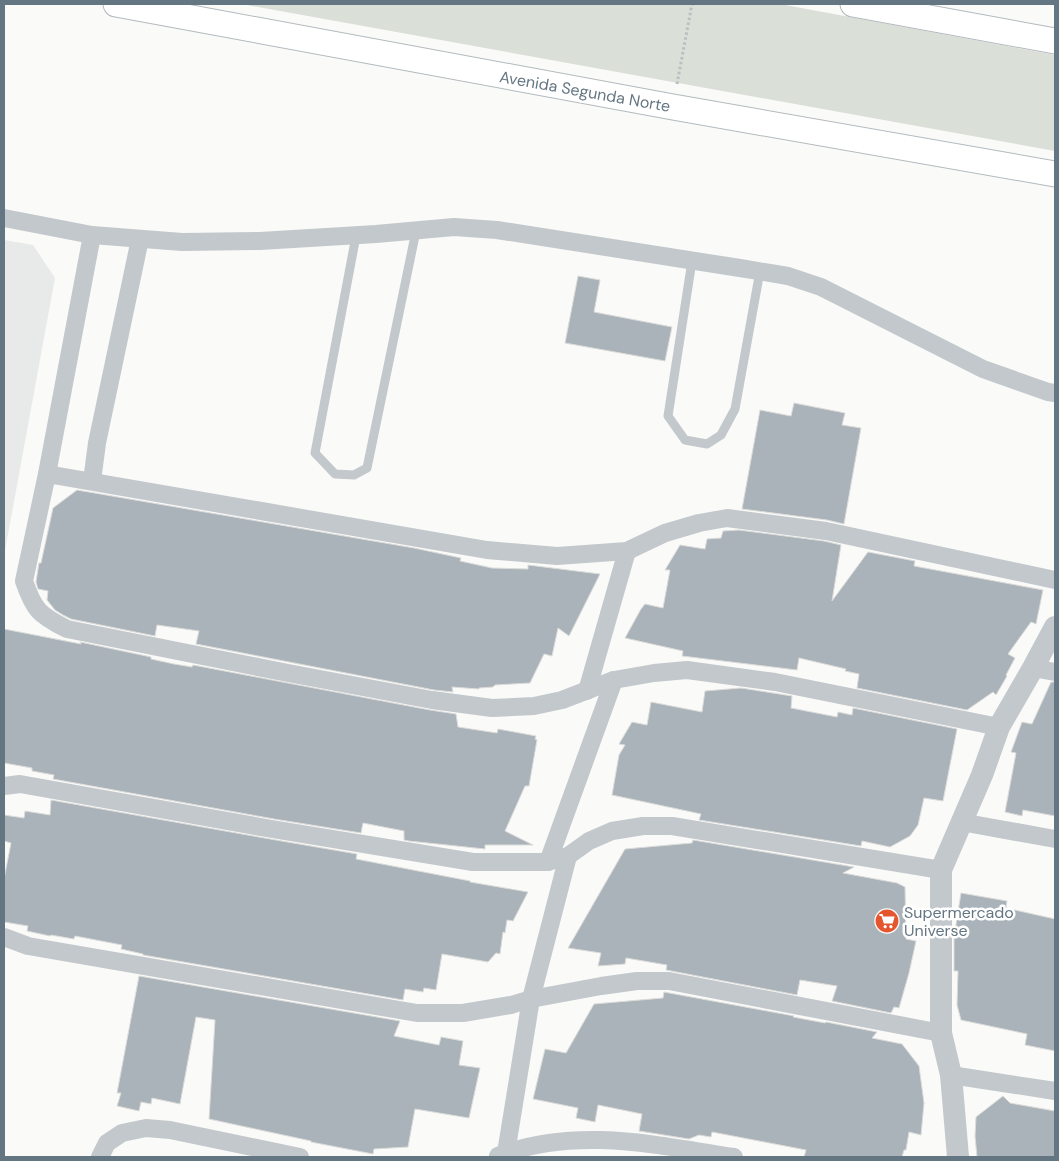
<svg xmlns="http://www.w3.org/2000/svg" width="1059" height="1161" viewBox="0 0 1059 1161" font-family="'DM Sans',sans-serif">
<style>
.built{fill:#e8e9e9}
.green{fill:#dadfd7}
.building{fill:#aab3b9;stroke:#dcdcda}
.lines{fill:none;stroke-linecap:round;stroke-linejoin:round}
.secondary-casing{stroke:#b3babf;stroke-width:27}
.path{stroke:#bbbfc2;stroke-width:3;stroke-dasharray:2.5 2.5;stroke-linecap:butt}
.service{stroke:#c3c8cc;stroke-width:9}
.minor{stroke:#c3c8cc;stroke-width:18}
.tertiary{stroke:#c3c8cc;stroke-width:22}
.secondary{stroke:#fff;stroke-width:25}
.labels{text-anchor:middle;stroke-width:5;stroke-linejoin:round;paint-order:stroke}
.street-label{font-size:16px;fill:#657683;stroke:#fff}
.poi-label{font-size:16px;fill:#657683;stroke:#fff;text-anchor:start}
</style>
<rect width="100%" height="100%" fill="#fafaf8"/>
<polygon class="built" points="4,240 33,245 55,278 4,556"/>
<polygon class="green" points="241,4 780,4 1055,55 1055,151"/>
<g class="building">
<polygon points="578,276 600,280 594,312 672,327 665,361 565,343"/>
<polygon points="794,403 845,413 842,425 861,428 844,524 827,520 742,509 760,410 791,416"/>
<polygon points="77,490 414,548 461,558 460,561 492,568 528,569 528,565 600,574 569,636 558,628 552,656 544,654 530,683 495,685 493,687 479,688 479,689 452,687 453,692 434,690 196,644 199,631 157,625 155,636 71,619 63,615 55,610 47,600 48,591 38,589 36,582 39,563 41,563 53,508"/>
<polygon points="739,530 824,541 841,545 832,601 868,552 915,561 914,566 1043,590 1036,624 1031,622 1008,654 1015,658 1006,675 1007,676 996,695 993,692 967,710 857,688 859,674 845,671 846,669 799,658 797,670 682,656 683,651 625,638 641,609 645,604 663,608 670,570 665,570 680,545 705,549 707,539 721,538 723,531"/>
<polygon points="4,629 81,644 80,642 151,657 151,659 174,664 192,667 193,665 430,710 456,714 458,727 497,733 498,729 536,736 535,739 537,740 529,786 525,786 505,831 533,845 485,845 485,849 409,841 404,840 404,831 363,823 361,833 274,819 53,779 54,775 32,771 32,768 4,763"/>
<polygon points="1051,682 1055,682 1055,816 1023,810 1022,816 1005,812 1016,753 1011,752 1022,722 1032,724"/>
<polygon points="741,688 792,696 791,708 837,717 838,712 852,715 853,708 957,729 943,801 924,798 918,825 910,836 890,847 862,841 861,846 699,820 701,814 612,795 619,755 625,745 619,744 632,722 647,725 651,702 702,712 705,691"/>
<polygon points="51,800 270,839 357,854 356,859 470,881 470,882 528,892 513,921 507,920 505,933 503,932 500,954 496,953 488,962 442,954 436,990 424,988 423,992 405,989 403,1000 143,955 143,954 121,949 122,945 75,936 74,939 51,935 50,936 27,931 28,926 4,922 4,879 11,843 4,841 4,815 24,818 25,811 50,815"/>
<polygon points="693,840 854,867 843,873 897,883 905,887 906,939 916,941 909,973 899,1008 894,1007 891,1013 832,1001 837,986 800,980 797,995 666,970 667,965 626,958 625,964 598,966 601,953 568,948 625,849 692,843"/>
<polygon points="961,893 1007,901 1006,908 1055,919 1055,1051 1025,1045 1027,1034 961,1020 957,1005 958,971 954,971 954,937"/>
<polygon points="139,976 400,1021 394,1036 439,1045 441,1037 463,1041 459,1065 480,1068 469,1118 415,1109 408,1147 374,1149 373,1154 311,1142 311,1141 209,1119 215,1020 196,1017 180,1104 152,1098 151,1104 141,1102 139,1111 117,1106 121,1093 117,1093"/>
<polygon points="664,992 794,1016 793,1017 825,1023 826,1022 877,1032 872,1038 902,1044 919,1066 924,1103 921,1135 909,1132 906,1150 904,1150 902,1157 804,1157 806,1150 712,1132 711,1137 699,1135 689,1139 639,1131 642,1114 598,1105 595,1122 576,1118 578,1108 533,1099 545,1049 566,1053 594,1004 663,998"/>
<polygon points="1003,1096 1010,1103 1055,1111 1055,1157 977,1157 975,1136 976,1117"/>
</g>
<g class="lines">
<defs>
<g id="secondary">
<polyline points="116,4 673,107 1055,174"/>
<polyline points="853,4 1055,41"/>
</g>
</defs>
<use href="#secondary" class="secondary-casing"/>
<polyline class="path" points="677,84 692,4"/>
<g class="service">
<polyline points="356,236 315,453 335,474 354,475 367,468 416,231"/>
<polyline points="692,261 668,416 685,440 707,444 721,435 735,409 760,271"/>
</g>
<g class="minor">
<polyline points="4,218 92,235 182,242 260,241 376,234 454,227 497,230 740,268 788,276 821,287 983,369 1048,392 1055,393"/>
<path d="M92,235l-45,239 -23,107c10,29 15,34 43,48l221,44 144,27 60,8 42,-2 28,-6 52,-20 40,-7 33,-3 88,12 224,45"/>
<polyline points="47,474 487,550 557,556 627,551 665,533 699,523 727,518 826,531 1055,580"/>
<polyline points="92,481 97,443 140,239"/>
<polyline points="1033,668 1055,672"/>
<polyline points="587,691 627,551"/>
<polyline points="4,786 20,784 272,829 473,862 548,862 568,856 589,841 612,831 643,826 672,826 941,870"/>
<polyline points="961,822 1055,839"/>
<polyline points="548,862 614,680"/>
<polyline points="4,937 28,946 417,1013 463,1013 511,1005 531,999 601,986 637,981 669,981 941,1033"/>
<polyline points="951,1075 1055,1091"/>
<polyline points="506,1153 531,999 568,856"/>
<path d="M498,1156c77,-30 158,-11 236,1"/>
<polyline points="100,1157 107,1143 122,1133 146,1128 170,1130 300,1157"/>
</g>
<polyline class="tertiary" points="958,1157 951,1075 941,1033 941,870 982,775 999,727 1033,668 1055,627"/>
<use href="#secondary" class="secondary"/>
</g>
<defs>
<symbol id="supermarket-disc" viewBox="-11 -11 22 22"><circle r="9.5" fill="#e4572e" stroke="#fff"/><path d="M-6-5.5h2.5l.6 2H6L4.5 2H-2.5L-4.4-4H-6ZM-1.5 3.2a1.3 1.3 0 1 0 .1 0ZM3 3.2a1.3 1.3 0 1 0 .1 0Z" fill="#fff"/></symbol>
</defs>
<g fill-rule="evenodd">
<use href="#supermarket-disc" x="873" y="907" width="28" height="28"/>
</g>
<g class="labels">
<g class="street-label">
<text transform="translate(585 91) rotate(10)" y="6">Avenida Segunda Norte</text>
</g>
<g class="poi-label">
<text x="904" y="918">Supermercado<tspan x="904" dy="18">Universe</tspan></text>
</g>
</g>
<rect width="1059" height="1161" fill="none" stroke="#657683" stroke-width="10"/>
</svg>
